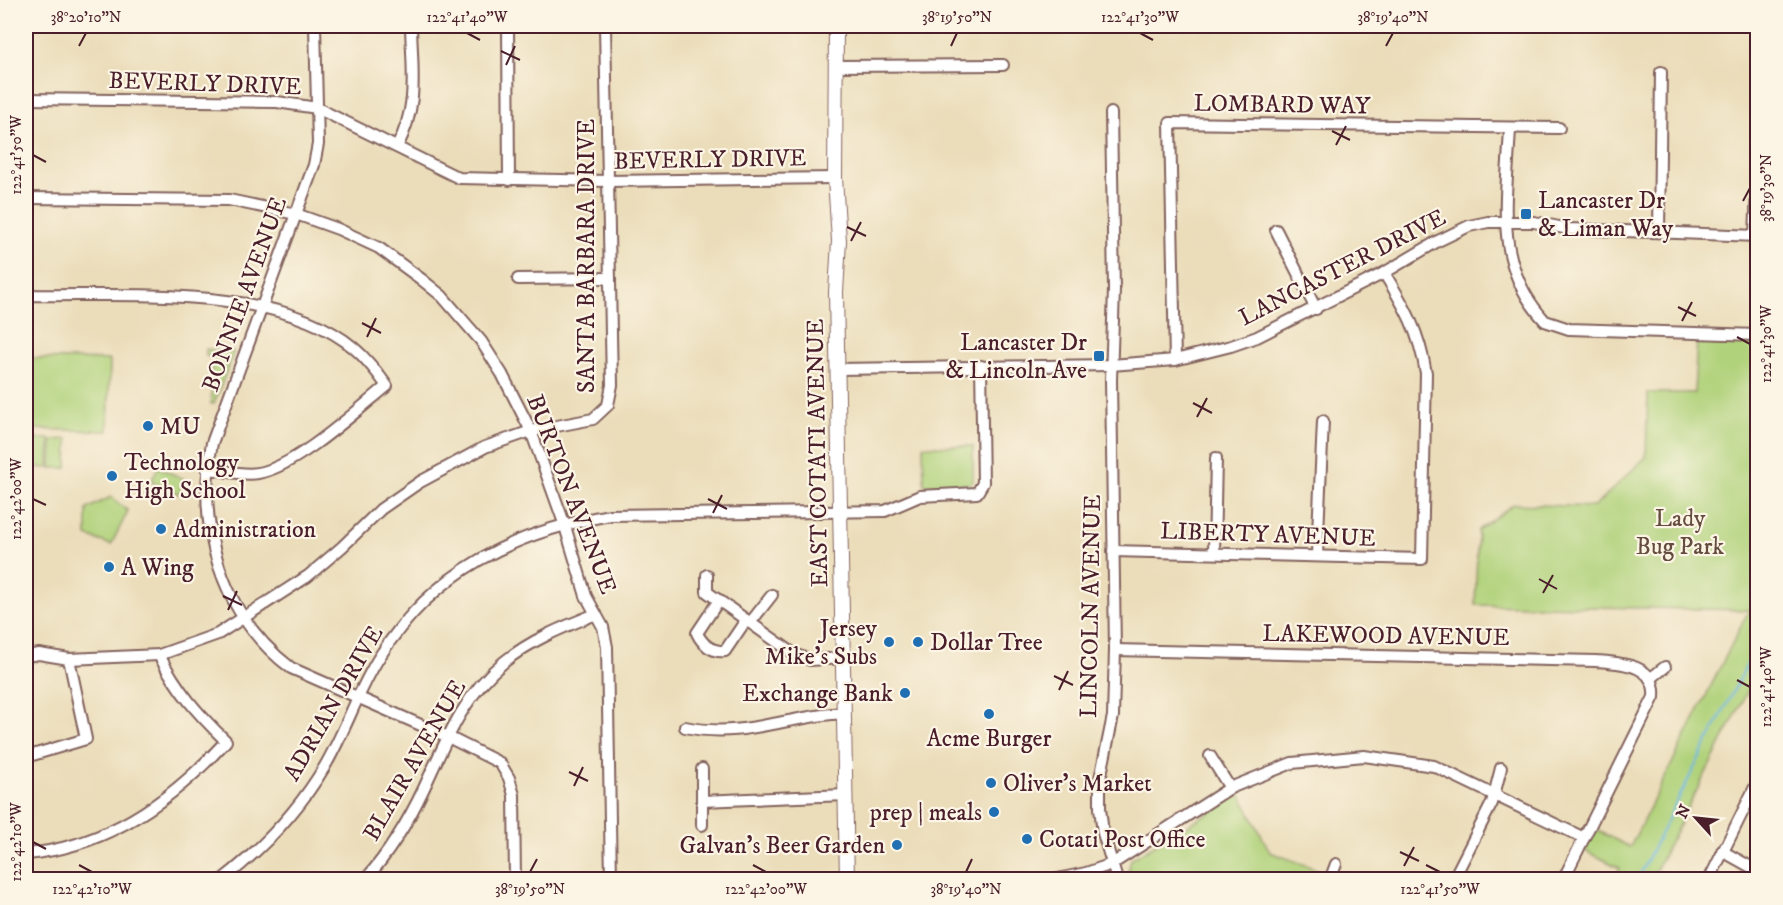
<svg xmlns="http://www.w3.org/2000/svg" width="1783" height="905" viewBox="0 0 1783 905" font-family="'IM FELL DW Pica',serif">
<style>
.green{fill:#b0d27a;stroke:#7d7852;stroke-width:1.5}
.lines{fill:none;stroke-linecap:round;stroke-linejoin:round}
.stream{stroke:#6bb5e4;stroke-width:2}
.minor-casing{stroke:#82625d;stroke-width:14}
.major-casing{stroke:#82625d;stroke-width:16}
.minor{stroke:#fff;stroke-width:10}
.major{stroke:#fff;stroke-width:14}
.ticks{fill:none;stroke:#4a1f2b;stroke-width:2}
.poi-dot{fill:#1f6fb2;stroke:#fcf5e5;stroke-width:2}
.labels{text-anchor:middle;stroke-width:4.5;stroke-linejoin:round;paint-order:stroke}
.street-label{font-size:24px;fill:#4a1f2b;stroke:#fcf5e5}
.poi-label{font-size:24px;fill:#4a1f2b;stroke:#fcf5e5;text-anchor:start}
.park-label{font-size:24px;fill:#644c3f;stroke:#fcf5e5}
.neatline{fill:none;stroke:#4a1f2b;stroke-width:2}
.ticks-label{font-size:15px;text-anchor:middle;fill:#4a1f2b}
</style>
<rect width="100%" height="100%" fill="#fcf5e5"/>
<filter id="ink" filterUnits="userSpaceOnUse"><feTurbulence type="fractalNoise" baseFrequency=".0167" numOctaves="2"/><feDisplacementMap in="SourceGraphic" scale="12" xChannelSelector="R" yChannelSelector="G"/><feConvolveMatrix kernelMatrix="1 2 1 2 8 2 1 2 1" color-interpolation-filters="sRGB"/></filter>
<filter id="wash" filterUnits="userSpaceOnUse"><feTurbulence type="fractalNoise" baseFrequency=".008" numOctaves="4" result="noise"/><feDisplacementMap in="SourceGraphic" scale="24" xChannelSelector="R" yChannelSelector="G"/><feGaussianBlur stdDeviation="1.35" result="paint"/><feColorMatrix in="noise" values="0 0 0 0 0 0 0 0 0 0 0 0 0 0 0 0 0 1.4 0 .05"/><feComposite in="paint" operator="in"/></filter>
<g filter="url(#wash)">
<rect width="100%" height="100%" fill="#ebddba"/>
<g class="green">
<polygon points="1697,340 1757,341 1757,673 1655,872 1669,879 1614,879 1620,868 1584,850 1594,829 1630,847 1749,610 1475,605 1478,530 1514,504 1594,507 1646,457 1648,393 1694,393"/>
<polygon points="206,349 234,352 214,404 211,404 212,357 206,356"/>
<polygon points="26,358 110,360 108,431 26,429"/>
<polygon points="33,439 50,439 49,468 32,467"/>
<polygon points="68,439 67,468 51,468 52,440"/>
<polygon points="923,446 973,446 973,481 969,484 924,485"/>
<polygon points="158,467 186,480 179,494 151,482"/>
<polygon points="111,497 128,511 111,545 87,536 87,509"/>
<polygon points="1240,794 1270,852 1319,870 1321,879 1130,879 1128,873 1131,859"/>
</g>
<g class="lines">
<polyline class="stream" points="1637,880 1758,643"/>
</g>
</g>
<g filter="url(#ink)">
<g class="lines">
<defs>
<g id="minor">
<path d="M315,26l3,118 -4,21 -102,278c-16,84 9,172 79,225l157,69 52,26 9,15 5,17 1,85"/>
<polyline points="508,26 509,180"/>
<polyline points="837,66 1003,65"/>
<polyline points="26,99 277,102 317,108 459,178 608,181 835,178"/>
<polyline points="1111,113 1114,289 1111,380 1115,650 1113,716 1100,779 1100,808 1103,833 1117,880"/>
<path d="M1510,128c-3,72 -18,135 35,193l24,8 189,6"/>
<path d="M397,147c22,-42 15,-75 14,-121"/>
<polyline points="26,198 229,200 296,214 338,229 379,248 421,279 442,296 481,341 502,374 531,431 564,523 586,596 603,627 607,647 611,880"/>
<polyline points="1276,230 1316,309"/>
<polyline points="1659,232 1661,72"/>
<polyline points="1755,236 1758,166"/>
<polyline points="518,279 610,278"/>
<path d="M26,295c96,2 251,-12 328,53 13,11 23,24 33,38 -31,25 -91,81 -129,87 -16,3 -35,-3 -51,-4"/>
<polyline points="1175,360 1170,123 1559,128"/>
<polyline points="838,369 1111,365 1175,360 1231,346 1257,337 1384,273 1438,241 1469,226 1488,222 1534,222 1569,229 1758,236"/>
<path d="M1113,551l309,8 4,-186c-7,-41 -20,-65 -42,-100"/>
<polyline points="1214,553 1216,458"/>
<polyline points="1317,556 1323,421"/>
<polyline points="707,575 707,592 794,654 810,660 843,658"/>
<path d="M719,600l-22,33c5,11 16,20 28,18l21,-31"/>
<polyline points="750,623 772,595"/>
<path d="M1115,650l481,11c24,2 61,3 58,36l-91,183"/>
<polyline points="26,656 39,654 69,659 159,655 218,634 308,576 342,547 381,509 420,482 485,447 531,431 593,419 608,405 612,385 605,26"/>
<polyline points="1650,679 1665,667"/>
<path d="M685,727c59,12 101,-11 159,-14"/>
<polyline points="1210,756 1230,788"/>
<polyline points="26,757 86,739 69,659"/>
<polyline points="702,801 846,795"/>
<polyline points="702,825 702,769"/>
<polyline points="1722,851 1758,871"/>
<path d="M26,854c82,-7 147,-54 200,-113 -29,-28 -48,-50 -67,-86"/>
<path d="M222,880c41,-32 77,-70 103,-114 21,-36 33,-76 55,-110 54,-85 134,-124 230,-141l275,-4 35,-15 57,-3 6,-10 -2,-117"/>
<path d="M365,880c24,-27 44,-60 59,-92 21,-45 40,-94 80,-126 27,-22 59,-35 92,-48"/>
<polyline points="1053,880 1086,873 1112,864 1230,788 1292,763 1364,756 1434,766 1584,838"/>
<polyline points="1330,880 1336,864"/>
<polyline points="1453,880 1492,803 1501,768"/>
<polyline points="1709,880 1758,781"/>
</g>
<polyline id="major" points="836,26 835,178 839,241 836,292 847,880"/>
</defs>
<use href="#minor" class="minor-casing"/>
<use href="#major" class="major-casing"/>
<use href="#minor" class="minor"/>
<use href="#major" class="major"/>
</g>
</g>
<path class="ticks" d="M467,33l13,7M1140,33l13,7M79,46l7,-13M951,46l6,-13M1386,46l7,-13M501,51l19,9M506,65l9,-19M1332,131l18,9M1336,145l10,-19M33,155l13,7M1743,201l7,-13M847,227l19,9M851,241l10,-19M1678,307l18,9M1682,321l10,-19M362,323l19,10M367,337l9,-19M1737,337l13,7M1193,403l19,10M1197,417l10,-19M33,499l13,6M708,499l19,10M713,513l9,-18M1539,579l18,10M1543,593l10,-18M223,596l19,9M228,610l9,-19M1054,676l19,9M1737,680l13,7M1059,690l9,-19M569,772l19,9M574,786l9,-19M33,842l13,7M1400,852l19,9M79,865l13,7M753,865l13,7M1426,865l14,7M1404,866l10,-19M530,872l7,-13M966,872l6,-13"/>
<g class="poi-dot">
<rect x="1520" y="208" width="12" height="12" rx="3"/>
<rect x="1093" y="350" width="12" height="12" rx="3"/>
<circle cx="148" cy="426" r="6"/>
<circle cx="112" cy="476" r="6"/>
<circle cx="161" cy="529" r="6"/>
<circle cx="109" cy="567" r="6"/>
<circle cx="889" cy="642" r="6"/>
<circle cx="918" cy="642" r="6"/>
<circle cx="905" cy="693" r="6"/>
<circle cx="989" cy="714" r="6"/>
<circle cx="991" cy="783" r="6"/>
<circle cx="994" cy="812" r="6"/>
<circle cx="1027" cy="839" r="6"/>
<circle cx="897" cy="845" r="6"/>
</g>
<g class="labels">
<g class="street-label">
<text transform="translate(205 83) rotate(2)" y="8">BEVERLY DRIVE</text>
<text transform="translate(1282 104) rotate(1)" y="8">LOMBARD WAY</text>
<text transform="translate(710 159) rotate(-1)" y="8">BEVERLY DRIVE</text>
<text transform="translate(586 256) rotate(-90)" y="8">SANTA BARBARA DRIVE</text>
<text transform="translate(1342 267) rotate(-27)" y="8">LANCASTER DRIVE</text>
<text transform="translate(244 294) rotate(-70)" y="8">BONNIE AVENUE</text>
<text transform="translate(817 453) rotate(-91)" y="8">EAST COTATI AVENUE</text>
<text transform="translate(572 494) rotate(69)" y="8">BURTON AVENUE</text>
<text transform="translate(1268 534) rotate(2)" y="8">LIBERTY AVENUE</text>
<text transform="translate(1090 606) rotate(-89)" y="8">LINCOLN AVENUE</text>
<text transform="translate(1386 635) rotate(1)" y="8">LAKEWOOD AVENUE</text>
<text transform="translate(333 703) rotate(-60)" y="8">ADRIAN DRIVE</text>
<text transform="translate(414 760) rotate(-60)" y="8">BLAIR AVENUE</text>
</g>
<g class="poi-label">
<text x="1538" y="208">Lancaster Dr<tspan x="1538" dy="28">&amp; Liman Way</tspan></text>
<text x="1087" y="350" text-anchor="end">Lancaster Dr<tspan x="1087" dy="28">&amp; Lincoln Ave</tspan></text>
<text x="160" y="434">MU</text>
<text x="124" y="470">Technology<tspan x="124" dy="28">High School</tspan></text>
<text x="173" y="537">Administration</text>
<text x="121" y="575">A Wing</text>
<text x="877" y="636" text-anchor="end">Jersey<tspan x="877" dy="28">Mike's Subs</tspan></text>
<text x="930" y="650">Dollar Tree</text>
<text x="893" y="701" text-anchor="end">Exchange Bank</text>
<text x="989" y="746" text-anchor="middle">Acme Burger</text>
<text x="1003" y="791">Oliver's Market</text>
<text x="982" y="820" text-anchor="end">prep | meals</text>
<text x="1039" y="847">Cotati Post Office</text>
<text x="885" y="853" text-anchor="end">Galvan's Beer Garden</text>
</g>
<g class="park-label">
<text x="1680" y="526">Lady<tspan x="1680" dy="28">Bug Park</tspan></text>
</g>
</g>
<rect width="1783" height="905" fill="none" stroke="#fcf5e5" stroke-width="66"/>
<g transform="translate(1696 818) rotate(297)" stroke="#fcf5e5" stroke-width="4.5" paint-order="stroke">
<path d="M0-4.5L10 22L0 15L-10 22Z" fill="#4a1f2b"/>
<text y="-9" font-size="16" font-weight="bold" text-anchor="middle" fill="#4a1f2b">N</text>
</g>
<rect x="33" y="33" width="1717" height="839" class="neatline"/>
<g class="ticks-label">
<text x="86" y="22">38°20'10"N</text>
<text x="467" y="22">122°41'40"W</text>
<text x="957" y="22">38°19'50"N</text>
<text x="1140" y="22">122°41'30"W</text>
<text x="1393" y="22">38°19'40"N</text>
<text transform="translate(16 155) rotate(-90)" y="5">122°41'50"W</text>
<text transform="translate(1766 188) rotate(-90)" y="5">38°19'30"N</text>
<text transform="translate(1766 344) rotate(-90)" y="5">122°41'30"W</text>
<text transform="translate(16 499) rotate(-90)" y="5">122°42'00"W</text>
<text transform="translate(1766 687) rotate(-90)" y="5">122°41'40"W</text>
<text transform="translate(16 842) rotate(-90)" y="5">122°42'10"W</text>
<text x="92" y="894">122°42'10"W</text>
<text x="530" y="894">38°19'50"N</text>
<text x="766" y="894">122°42'00"W</text>
<text x="966" y="894">38°19'40"N</text>
<text x="1440" y="894">122°41'50"W</text>
</g>
</svg>
